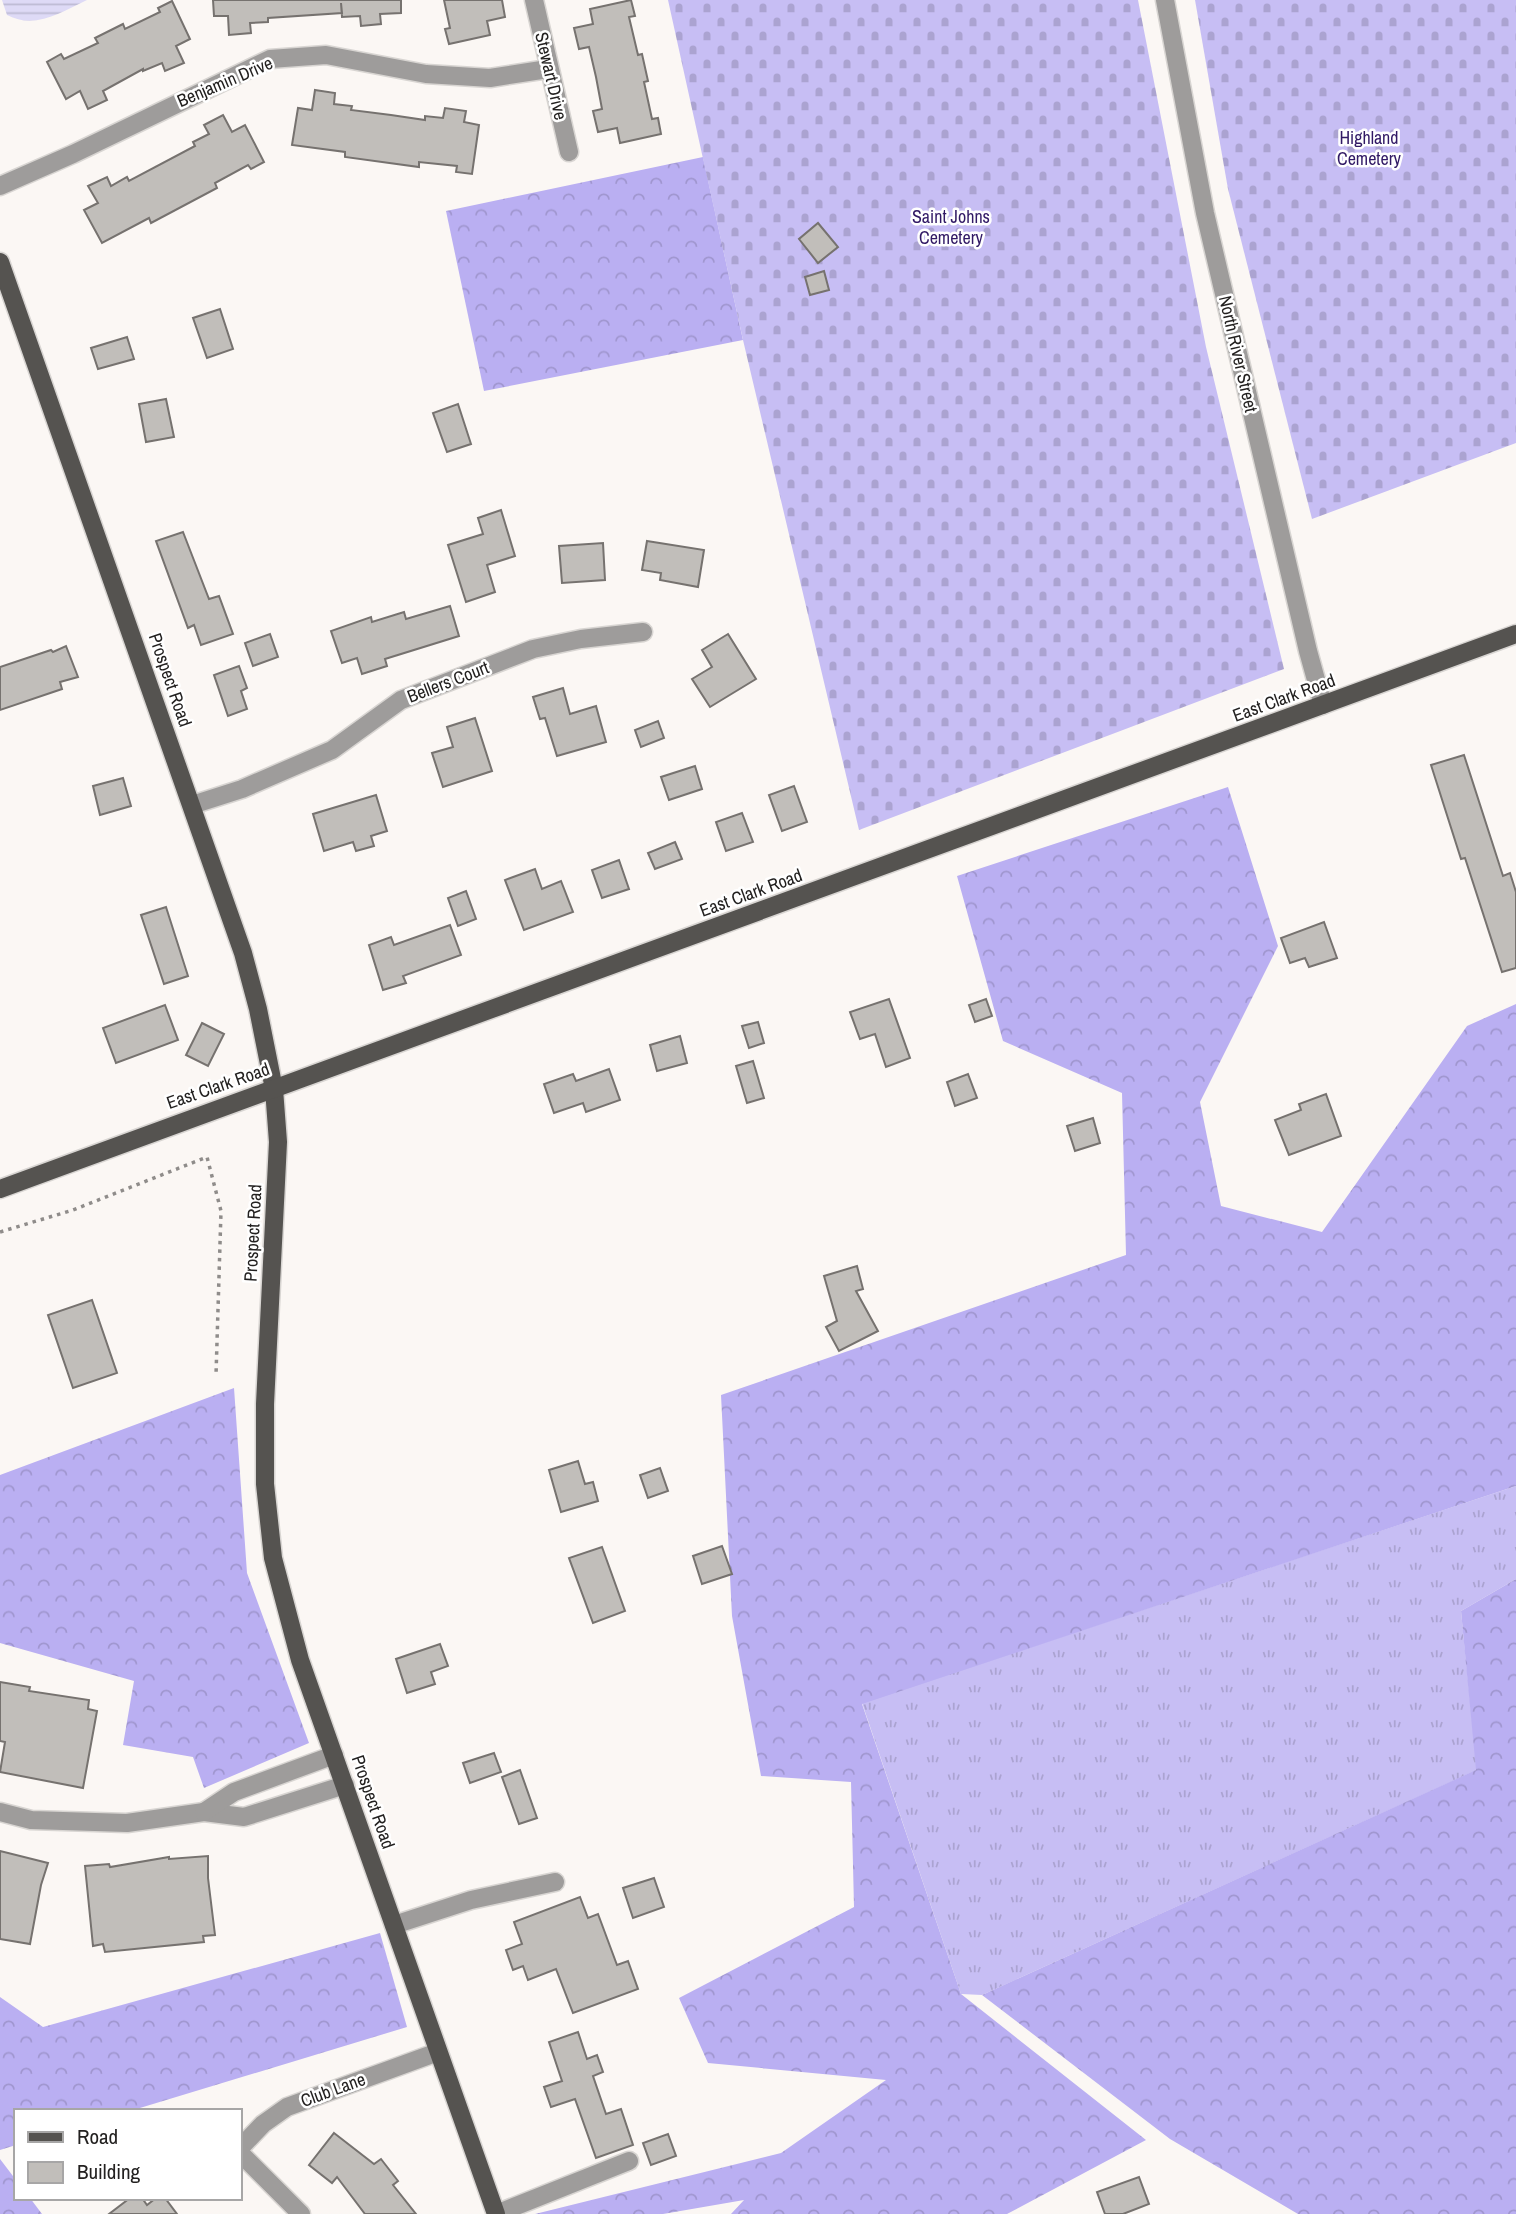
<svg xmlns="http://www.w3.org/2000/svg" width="1516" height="2214" viewBox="0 0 1516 2214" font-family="'Archivo Narrow',sans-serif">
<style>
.grass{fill:url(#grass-tufts)}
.forest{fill:url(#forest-crowns)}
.cemetery{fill:url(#cemetery-stones)}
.water{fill:url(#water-rules)}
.building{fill:#c1beba;stroke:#76726f;stroke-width:2}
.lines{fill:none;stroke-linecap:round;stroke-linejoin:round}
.minor-casing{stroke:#d8d5d2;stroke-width:21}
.major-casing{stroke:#d8d5d2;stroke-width:21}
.path{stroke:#8f8c8a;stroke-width:3.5;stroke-dasharray:3.5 5;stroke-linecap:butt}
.minor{stroke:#9e9c9b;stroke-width:18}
.major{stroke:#555350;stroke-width:18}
.labels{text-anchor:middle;stroke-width:5;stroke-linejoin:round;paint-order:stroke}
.street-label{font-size:18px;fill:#232120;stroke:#fff}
.park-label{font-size:18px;fill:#311965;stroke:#fff}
</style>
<defs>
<pattern id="grass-tufts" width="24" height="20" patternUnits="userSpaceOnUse" patternTransform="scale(1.75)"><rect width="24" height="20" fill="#c7bef4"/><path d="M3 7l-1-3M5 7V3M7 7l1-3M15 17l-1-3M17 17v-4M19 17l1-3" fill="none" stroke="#aba3d1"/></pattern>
<pattern id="forest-crowns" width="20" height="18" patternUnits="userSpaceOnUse" patternTransform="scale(1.75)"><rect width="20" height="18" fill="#baaff2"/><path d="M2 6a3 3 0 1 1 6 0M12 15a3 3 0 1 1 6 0" fill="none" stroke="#a096cf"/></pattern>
<pattern id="cemetery-stones" width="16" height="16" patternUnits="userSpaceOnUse" patternTransform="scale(1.75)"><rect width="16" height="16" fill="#c7bef4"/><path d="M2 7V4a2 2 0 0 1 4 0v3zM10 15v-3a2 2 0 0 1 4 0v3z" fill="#aba3d1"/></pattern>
<pattern id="water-rules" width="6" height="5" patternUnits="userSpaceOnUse" patternTransform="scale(1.75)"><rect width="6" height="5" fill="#dedaf6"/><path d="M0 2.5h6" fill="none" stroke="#bebbd3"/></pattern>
</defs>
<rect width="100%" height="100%" fill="#fbf7f4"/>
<polygon class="grass" points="1516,1486 1516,1579 1461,1611 1477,1770 982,1995 961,1994 862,1703"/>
<g class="forest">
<polygon points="703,157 743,340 484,391 446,211"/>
<polygon points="1228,787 1278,946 1200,1102 1221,1206 1322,1232 1467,1026 1516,1004 1516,1486 862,1704 961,1994 1146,2140 1007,2214 731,2214 744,2200 663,2214 535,2214 781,2153 886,2080 708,2063 679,1998 854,1907 851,1782 761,1776 732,1616 721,1395 1126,1255 1122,1093 1003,1041 957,876"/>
<polygon points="234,1388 247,1573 309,1743 204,1788 193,1757 123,1745 134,1681 0,1643 0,1475"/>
<polygon points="1516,1579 1516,2214 1298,2214 1170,2139 982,1995 1476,1770 1461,1611"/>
<polygon points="380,1933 407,2027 130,2111 16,2111 16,2145 0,2150 0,1997 43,2027"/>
<polygon points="0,2159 16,2180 16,2198 30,2198 42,2214 0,2214"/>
</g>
<g class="cemetery">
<polygon points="668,0 1138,0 1206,347 1284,669 859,830 743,340"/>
<polygon points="1195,0 1516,0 1516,443 1312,519 1228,189"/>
</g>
<path class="water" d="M2,0h85c-26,12 -52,30 -80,15z"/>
<g class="building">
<polygon points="213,0 401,0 401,13 380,14 381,24 361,26 360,16 342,17 341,3 342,13 268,18 268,22 250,23 251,33 229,35 228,16 214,16"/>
<polygon points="444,0 502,0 505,17 487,21 490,35 449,44 445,29 450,28"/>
<polygon points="631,0 635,16 629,17 638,55 642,54 648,81 644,82 652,119 658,118 661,134 620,143 617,128 598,132 593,111 602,109 596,77 589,47 579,49 574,28 593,24 590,9"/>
<polygon points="172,1 190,39 176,46 184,63 165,71 162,63 143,71 143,69 103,91 107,100 88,109 80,91 66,99 47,62 61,54 64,59 98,43 95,38 123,24 125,29 160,12 158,8"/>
<polygon points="315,90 335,93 334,104 352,106 351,110 391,115 425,120 425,116 443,118 445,108 466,111 464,122 479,125 472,174 456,172 457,166 419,162 419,167 345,157 345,152 292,145 298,108 312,110"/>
<polygon points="223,115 232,132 245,125 264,162 251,169 248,165 215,183 217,188 151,223 149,218 102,243 84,210 98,203 88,186 107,177 111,186 127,177 129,181 195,146 193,142 209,134 204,125"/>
<polygon points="818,223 838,247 818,263 799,239"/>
<polygon points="824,271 829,290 810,295 805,277"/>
<polygon points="220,309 233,349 207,358 193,318"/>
<polygon points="127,337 134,359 98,369 91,348"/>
<polygon points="166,399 174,437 146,442 139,404"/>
<polygon points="458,404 471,444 447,452 433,413"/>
<polygon points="501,510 515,556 487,565 495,592 466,602 448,545 483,534 478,518"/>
<polygon points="183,532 209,599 219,596 233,634 201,645 194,625 188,628 156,541"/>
<polygon points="647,541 704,550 698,587 660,580 661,573 642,570"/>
<polygon points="603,543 605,580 562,583 559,546"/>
<polygon points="450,606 459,636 385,659 387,666 362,674 357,658 342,663 331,631 371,617 372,622 404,612 406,619"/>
<polygon points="270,634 278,657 253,666 245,643"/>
<polygon points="728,634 756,679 710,707 692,679 712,667 702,650"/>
<polygon points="66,646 78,677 60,682 62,689 0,710 0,667 51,650 53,652"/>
<polygon points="239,666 247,688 241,691 247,709 228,716 214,675"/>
<polygon points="563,688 570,714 596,706 606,742 557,756 545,718 540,719 533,697"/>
<polygon points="475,718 492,771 443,787 432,753 453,747 447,727"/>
<polygon points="658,721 664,738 641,747 635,730"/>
<polygon points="1464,755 1503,876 1510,873 1516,892 1516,968 1502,972 1465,858 1461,859 1431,765"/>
<polygon points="695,766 702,789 669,800 661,777"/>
<polygon points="123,778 131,806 100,815 93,786"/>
<polygon points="794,786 807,822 782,831 769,795"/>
<polygon points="376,795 387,831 371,836 374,846 356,851 353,842 324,851 313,814"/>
<polygon points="742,813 753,842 726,851 716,822"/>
<polygon points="675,842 682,859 655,869 648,853"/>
<polygon points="619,860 629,889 602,898 592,870"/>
<polygon points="535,869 542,889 561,881 573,912 524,930 505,880"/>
<polygon points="466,891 476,919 458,926 448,898"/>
<polygon points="166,907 188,976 164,984 141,915"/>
<polygon points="1324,922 1337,958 1309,967 1305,958 1290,963 1281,938"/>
<polygon points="450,925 461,955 403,976 406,983 383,990 369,945 391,937 394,945"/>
<polygon points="889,999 910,1058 886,1067 875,1034 860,1039 850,1012"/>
<polygon points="986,999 992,1016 975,1022 969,1005"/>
<polygon points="165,1005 178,1040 116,1063 103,1028"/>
<polygon points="758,1022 764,1043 749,1048 742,1026"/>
<polygon points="202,1023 224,1034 208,1066 186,1055"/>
<polygon points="680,1036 687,1063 657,1071 650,1045"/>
<polygon points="753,1061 764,1098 747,1103 736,1066"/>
<polygon points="609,1069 620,1100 586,1112 583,1103 554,1113 544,1084 573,1074 576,1081"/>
<polygon points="968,1074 977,1098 955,1106 947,1082"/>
<polygon points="1326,1094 1341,1136 1289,1155 1275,1120 1301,1110 1299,1104"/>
<polygon points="1093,1118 1100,1143 1075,1151 1067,1126"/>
<polygon points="857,1266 863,1289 856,1291 878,1331 839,1351 826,1327 837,1321 824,1276"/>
<polygon points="92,1300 117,1373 73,1388 48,1315"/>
<polygon points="578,1461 585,1484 593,1482 598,1501 561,1512 549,1470"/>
<polygon points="660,1468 668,1491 648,1498 640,1475"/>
<polygon points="722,1546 732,1574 702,1584 693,1556"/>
<polygon points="602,1547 625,1611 593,1623 569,1558"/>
<polygon points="440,1644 448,1666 431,1672 435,1684 407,1693 396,1659"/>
<polygon points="0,1682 30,1687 29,1691 89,1700 88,1709 97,1711 83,1788 0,1772 5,1742 0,1741"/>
<polygon points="494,1753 501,1772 470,1783 463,1763"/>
<polygon points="520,1770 537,1818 519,1824 502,1777"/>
<polygon points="0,1851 48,1863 41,1885 30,1944 0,1939"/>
<polygon points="208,1856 208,1878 215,1935 203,1936 204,1942 105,1952 103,1944 93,1946 85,1866 109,1864 110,1867 169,1857 169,1859"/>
<polygon points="654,1878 664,1907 633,1918 623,1888"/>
<polygon points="580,1897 588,1918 598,1914 617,1965 628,1961 638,1989 573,2013 556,1969 528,1980 523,1966 513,1970 506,1950 522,1944 514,1922"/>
<polygon points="578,2032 587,2059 597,2055 603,2072 593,2076 606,2114 621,2109 633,2145 596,2158 575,2099 551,2107 544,2087 562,2081 549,2042"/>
<polygon points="334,2133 374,2164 381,2159 398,2181 393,2185 416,2214 365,2214 337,2177 332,2183 309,2165"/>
<polygon points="668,2134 676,2156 651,2165 643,2143"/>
<polygon points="1139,2177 1149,2204 1123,2214 1105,2214 1097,2192"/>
<polygon points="130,2198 142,2198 147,2205 156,2198 165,2198 177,2214 109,2214"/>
</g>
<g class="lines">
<defs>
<g id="minor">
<polyline points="534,0 569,152"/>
<polyline points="1165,0 1205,213 1308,651 1323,705"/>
<polyline points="0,186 73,154 270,59 326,55 426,74 490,78 548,69"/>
<polyline points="192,805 242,789 332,750 401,700 533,649 581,639 643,632"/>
<polyline points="0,1812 31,1820 127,1823 204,1812 244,1817 345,1785"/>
<polyline points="204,1812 234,1792 334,1755"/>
<polyline points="394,1925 471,1900 555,1882"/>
<polyline points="240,2148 263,2124 287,2107 438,2052"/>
<polyline points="240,2153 301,2214"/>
<polyline points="496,2214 629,2161"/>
</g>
<g id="major">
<polyline points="0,262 243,953 258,1009 274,1089 278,1142 265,1404 265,1484 273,1558 300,1660 496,2214"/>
<polyline points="0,1189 1516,634"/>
</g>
</defs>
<use href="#minor" class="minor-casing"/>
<use href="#major" class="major-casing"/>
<polyline class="path" points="0,1232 73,1210 207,1157 221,1211 216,1375"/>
<use href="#minor" class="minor"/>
<use href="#major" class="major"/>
</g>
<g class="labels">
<g class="street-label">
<text transform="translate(551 76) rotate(77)" y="6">Stewart Drive</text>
<text transform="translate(225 82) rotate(-23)" y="6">Benjamin Drive</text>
<text transform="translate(1238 354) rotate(77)" y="6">North River Street</text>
<text transform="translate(170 680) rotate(71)" y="6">Prospect Road</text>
<text transform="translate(448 682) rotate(-21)" y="6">Bellers Court</text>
<text transform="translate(1284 698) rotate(-20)" y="6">East Clark Road</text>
<text transform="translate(751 893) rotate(-20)" y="6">East Clark Road</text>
<text transform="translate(218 1086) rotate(-19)" y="6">East Clark Road</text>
<text transform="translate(253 1233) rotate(-87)" y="6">Prospect Road</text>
<text transform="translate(373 1802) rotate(71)" y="6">Prospect Road</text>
<text transform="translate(333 2090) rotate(-20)" y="6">Club Lane</text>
</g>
<g class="park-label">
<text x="1369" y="144">Highland<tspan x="1369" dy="21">Cemetery</tspan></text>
<text x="951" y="223">Saint Johns<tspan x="951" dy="21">Cemetery</tspan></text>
</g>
</g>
<rect x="14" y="2109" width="228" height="91" fill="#ffffff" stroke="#a7a6a6" stroke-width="2"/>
<rect x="28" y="2132" width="35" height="10" fill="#555350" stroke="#a7a6a6" stroke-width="2"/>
<text x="77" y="2144" font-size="21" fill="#232120">Road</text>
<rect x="28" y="2162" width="35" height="21" fill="#c1beba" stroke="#a7a6a6" stroke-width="2"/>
<text x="77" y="2179" font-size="21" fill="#232120">Building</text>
</svg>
